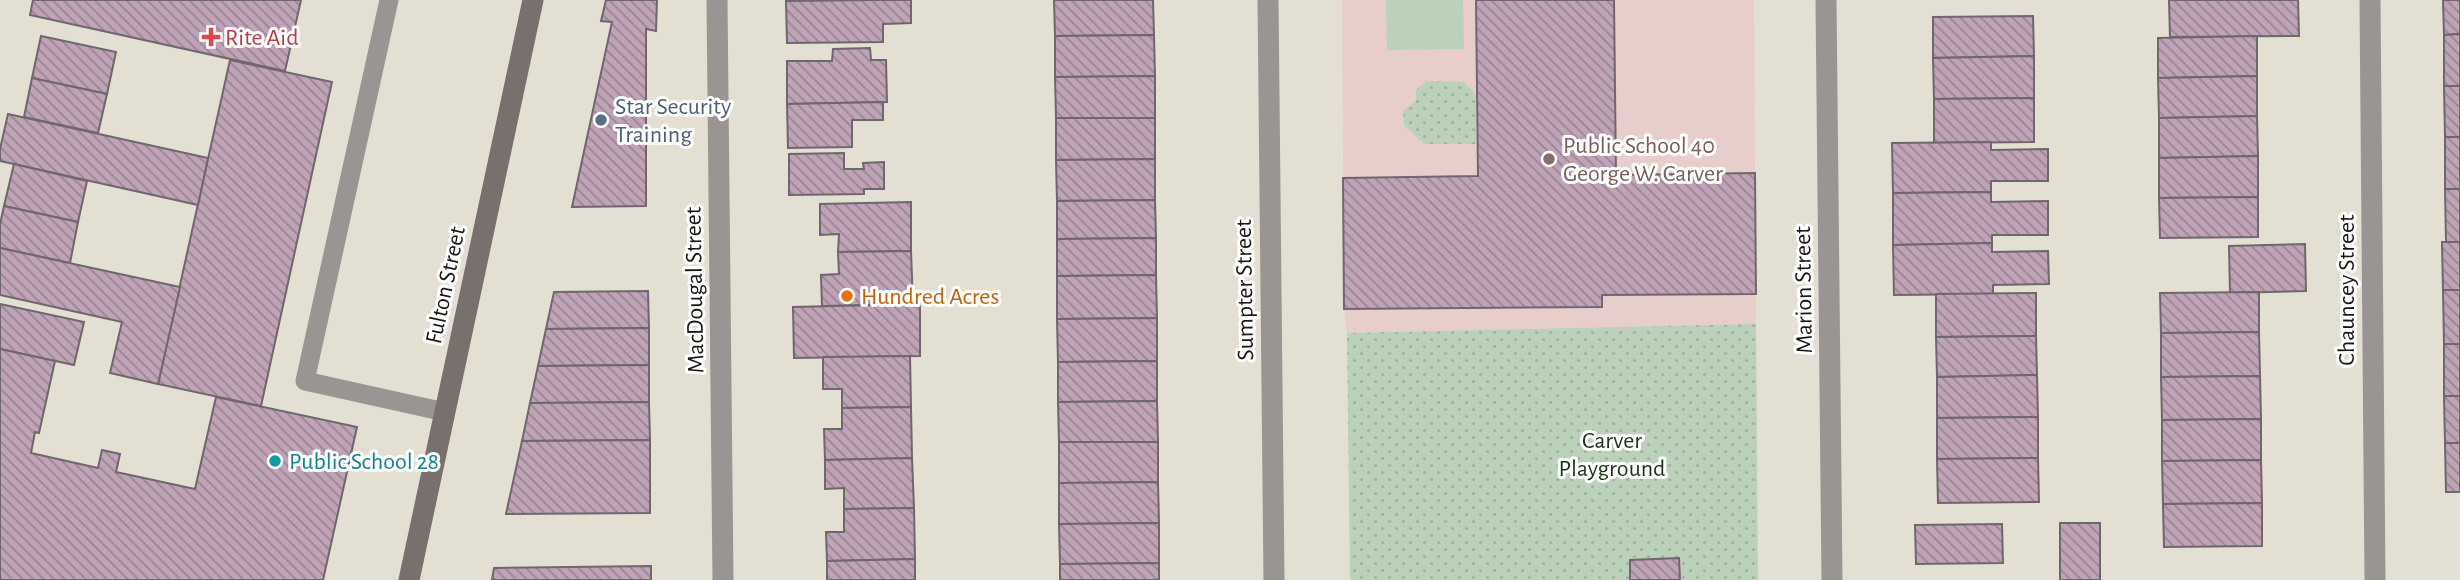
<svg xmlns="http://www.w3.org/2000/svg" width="2460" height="580" viewBox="0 0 2460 580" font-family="'Alegreya Sans',sans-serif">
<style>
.education{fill:#e8cecb}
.grass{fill:#bbd1b9}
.park{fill:url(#park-dots)}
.building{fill:url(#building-back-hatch);stroke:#70666d;stroke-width:2}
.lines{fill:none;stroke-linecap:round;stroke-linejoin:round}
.lane{stroke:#9a9492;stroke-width:19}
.street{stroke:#9a9492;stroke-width:21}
.secondary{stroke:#78706d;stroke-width:21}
.health-dot{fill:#e0444e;stroke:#fff;stroke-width:2.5}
.service-dot{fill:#5c6f8a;stroke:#fff;stroke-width:2.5}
.education-dot{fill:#8d6e63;stroke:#fff;stroke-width:2.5}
.food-dot{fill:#e8710a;stroke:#fff;stroke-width:2.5}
.culture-dot{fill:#0f9aa8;stroke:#fff;stroke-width:2.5}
.labels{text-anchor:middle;stroke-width:6;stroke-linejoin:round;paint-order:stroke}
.health-label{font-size:24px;fill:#be3a42;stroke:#fff;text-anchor:start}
.service-label{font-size:24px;fill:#4e5e75;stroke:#fff;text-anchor:start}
.education-label{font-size:24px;fill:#785e54;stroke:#fff;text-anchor:start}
.street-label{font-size:24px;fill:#181612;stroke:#fff}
.food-label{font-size:24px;fill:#c56008;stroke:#fff;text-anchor:start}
.park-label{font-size:24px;fill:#143713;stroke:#fff}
.culture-label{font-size:24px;fill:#0d838f;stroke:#fff;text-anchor:start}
</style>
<defs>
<pattern id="park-dots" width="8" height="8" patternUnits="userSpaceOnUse" patternTransform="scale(1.75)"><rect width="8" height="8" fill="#bbd1b9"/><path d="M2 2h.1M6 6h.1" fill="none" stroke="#a0b39e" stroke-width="1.8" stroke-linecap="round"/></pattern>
<pattern id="building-back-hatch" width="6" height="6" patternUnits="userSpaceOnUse" patternTransform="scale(1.75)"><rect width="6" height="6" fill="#bfa3b6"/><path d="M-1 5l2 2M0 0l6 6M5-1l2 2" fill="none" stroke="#9a8493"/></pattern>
</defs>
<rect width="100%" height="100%" fill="#e3dfd3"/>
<polygon class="education" points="1342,0 1754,0 1756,324 1347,333 1344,309"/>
<polygon class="grass" points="1386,0 1463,0 1464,49 1387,50"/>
<g class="park">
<polygon points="1426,81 1464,82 1476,95 1476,144 1424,144 1404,125 1403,111 1416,100 1416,90"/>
<polygon points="1756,324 1758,580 1350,580 1347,333"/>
</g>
<g class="building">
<polygon points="33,0 301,0 285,71 30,15"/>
<polygon points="606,0 657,0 656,31 646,29 646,206 572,207 612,22 601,21"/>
<polygon points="873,0 911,0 911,23 883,24 883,42 787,43 786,1"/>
<polygon points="1054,0 1153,0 1154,35 1055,36"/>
<polygon points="1476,0 1614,0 1616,175 1755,173 1756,294 1602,295 1602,307 1344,309 1343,178 1478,176"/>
<polygon points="2169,0 2298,0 2299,36 2170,37"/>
<polygon points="2443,0 2460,0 2460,34 2444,35"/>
<polygon points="2033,16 2034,56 1933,58 1933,17"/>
<polygon points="2460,34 2460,86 2444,86 2444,35"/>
<polygon points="1154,35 1155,76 1055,77 1055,36"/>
<polygon points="41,36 116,52 107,94 32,78"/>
<polygon points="2257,36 2257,76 2158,78 2158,38"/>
<polygon points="870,48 871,60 886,60 887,102 787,104 787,61 832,61 833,49"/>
<polygon points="2034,56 2034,98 1934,99 1933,58"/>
<polygon points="230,60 332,82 261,406 158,384"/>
<polygon points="1155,76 1155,118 1056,118 1055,77"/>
<polygon points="2257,76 2257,116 2159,118 2158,78"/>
<polygon points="32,78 107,94 98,133 24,117"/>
<polygon points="2444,86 2460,86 2460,137 2445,137"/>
<polygon points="2034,98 2034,142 1934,143 1934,99"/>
<polygon points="883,102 883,120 852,120 852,147 788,148 787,104"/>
<polygon points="8,114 208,158 198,205 0,161 0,149"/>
<polygon points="2257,116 2258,156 2159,158 2159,118"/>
<polygon points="1056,118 1155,118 1155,159 1056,160"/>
<rect x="2445" y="137" width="15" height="52"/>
<polygon points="1991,142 1991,150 2048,149 2048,181 1991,181 1991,192 1893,193 1892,143"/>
<polygon points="844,153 844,169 864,169 863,163 884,162 884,189 864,189 864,194 789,195 789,154"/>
<polygon points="2258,156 2258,197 2159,198 2159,158"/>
<polygon points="1155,159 1155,200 1057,201 1056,160"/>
<polygon points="14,164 87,181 78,222 4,206"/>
<polygon points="2445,189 2460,189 2460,242 2446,242"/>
<polygon points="1991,192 1991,202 2048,201 2048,235 1992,235 1992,243 1893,245 1893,193"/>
<polygon points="2258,197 2258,237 2160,238 2159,198"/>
<polygon points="1155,200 1156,238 1057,239 1057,201"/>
<polygon points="911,202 911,251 838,252 839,234 820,235 820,204"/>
<polygon points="4,206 78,222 70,263 0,248 0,224"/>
<polygon points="1156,238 1156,275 1057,276 1057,239"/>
<polygon points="2442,242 2460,242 2460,290 2443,290"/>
<polygon points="1992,243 1992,252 2048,251 2049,284 1993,285 1993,294 1894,295 1893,245"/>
<polygon points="2305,244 2306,291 2230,293 2229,246"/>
<polygon points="0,248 180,287 158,384 110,373 122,322 0,295"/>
<polygon points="911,251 913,304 822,306 821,275 839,274 838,252"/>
<polygon points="1156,275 1157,318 1057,319 1057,276"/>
<polygon points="2443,290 2460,290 2460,344 2444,344"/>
<polygon points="648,291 649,328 546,329 554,292"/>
<polygon points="2259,292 2259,332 2161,333 2160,293"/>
<polygon points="2036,293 2036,336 1936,337 1936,294"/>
<polygon points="0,304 84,322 74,365 0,349"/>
<polygon points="920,304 920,356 794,358 793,307"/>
<polygon points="1157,318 1157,361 1058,362 1057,319"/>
<polygon points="649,328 649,365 538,366 546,329"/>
<polygon points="2259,332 2260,376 2161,377 2161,333"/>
<polygon points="2036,336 2037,375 1937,377 1936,337"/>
<rect x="2444" y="344" width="16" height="52"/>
<polygon points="0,349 55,361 39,433 35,432 31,453 98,468 102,450 120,454 116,472 195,489 216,397 357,427 323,580 0,580"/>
<polygon points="910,356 911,407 842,408 842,389 823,389 823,357"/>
<polygon points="1157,361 1157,401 1058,402 1058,362"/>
<polygon points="649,365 649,402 530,403 538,366"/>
<polygon points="2037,375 2038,417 1937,418 1937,377"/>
<polygon points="2260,376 2261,419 2162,420 2161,377"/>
<polygon points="2444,396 2460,396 2460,443 2445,443"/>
<polygon points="1157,401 1158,442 1059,442 1058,402"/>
<polygon points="649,402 650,440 522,441 530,403"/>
<polygon points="911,407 912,458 825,460 824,429 842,429 842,408"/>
<polygon points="2038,417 2038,458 1937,459 1937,418"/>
<polygon points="2261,419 2261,460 2162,461 2162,420"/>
<polygon points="650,440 650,513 506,514 522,441"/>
<polygon points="1059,442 1158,442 1158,482 1059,483"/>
<polygon points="2445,443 2460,443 2460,492 2446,492"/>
<polygon points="912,458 914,508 844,509 844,488 825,489 825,460"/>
<polygon points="2038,458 2039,502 1938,503 1937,459"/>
<polygon points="2261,460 2262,503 2163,504 2162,461"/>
<polygon points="1158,482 1159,523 1059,524 1059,483"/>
<polygon points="2262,503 2262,546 2164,547 2163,504"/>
<polygon points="914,508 915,559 827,561 826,532 844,532 844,509"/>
<polygon points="1159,523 1159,563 1060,564 1059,524"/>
<rect x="2060" y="523" width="40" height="57"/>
<polygon points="2002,524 2003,563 1916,564 1915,525"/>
<polygon points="1679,558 1680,580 1630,580 1630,560"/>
<polygon points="915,559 915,580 827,580 827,561"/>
<polygon points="1159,563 1159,580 1060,580 1060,564"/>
<polygon points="651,566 651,580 492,580 494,568"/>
</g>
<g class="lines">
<polyline class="lane" points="389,0 305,381 445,412"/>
<g class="street">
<polyline points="717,0 723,580"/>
<polyline points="1268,0 1274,580"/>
<polyline points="1826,0 1832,580"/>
<polyline points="2370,0 2375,580"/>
</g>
<polyline class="secondary" points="409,580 533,0"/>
</g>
<path class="health-dot" d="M207.5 26.5h7v7h7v7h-7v7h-7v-7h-7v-7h7z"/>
<circle class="service-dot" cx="601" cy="120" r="7"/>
<circle class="education-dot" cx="1549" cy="159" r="7"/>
<circle class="food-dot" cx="847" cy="296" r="7"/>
<circle class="culture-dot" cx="275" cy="461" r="7"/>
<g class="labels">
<g class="health-label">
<text x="225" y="45">Rite Aid</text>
</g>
<g class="service-label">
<text x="615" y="114">Star Security<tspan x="615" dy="28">Training</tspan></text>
</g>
<g class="education-label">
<text x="1563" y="153">Public School 40<tspan x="1563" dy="28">George W. Carver</tspan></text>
</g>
<g class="street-label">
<text transform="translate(445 285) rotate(-78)" y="8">Fulton Street</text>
<text transform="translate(694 290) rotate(-91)" y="8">MacDougal Street</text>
<text transform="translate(1244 290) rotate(-91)" y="8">Sumpter Street</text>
<text transform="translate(1803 290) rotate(-91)" y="8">Marion Street</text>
<text transform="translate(2346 290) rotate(-90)" y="8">Chauncey Street</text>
</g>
<g class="food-label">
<text x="861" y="304">Hundred Acres</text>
</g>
<g class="park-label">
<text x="1612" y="448">Carver<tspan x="1612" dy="28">Playground</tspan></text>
</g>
<g class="culture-label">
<text x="289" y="469">Public School 28</text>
</g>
</g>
</svg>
